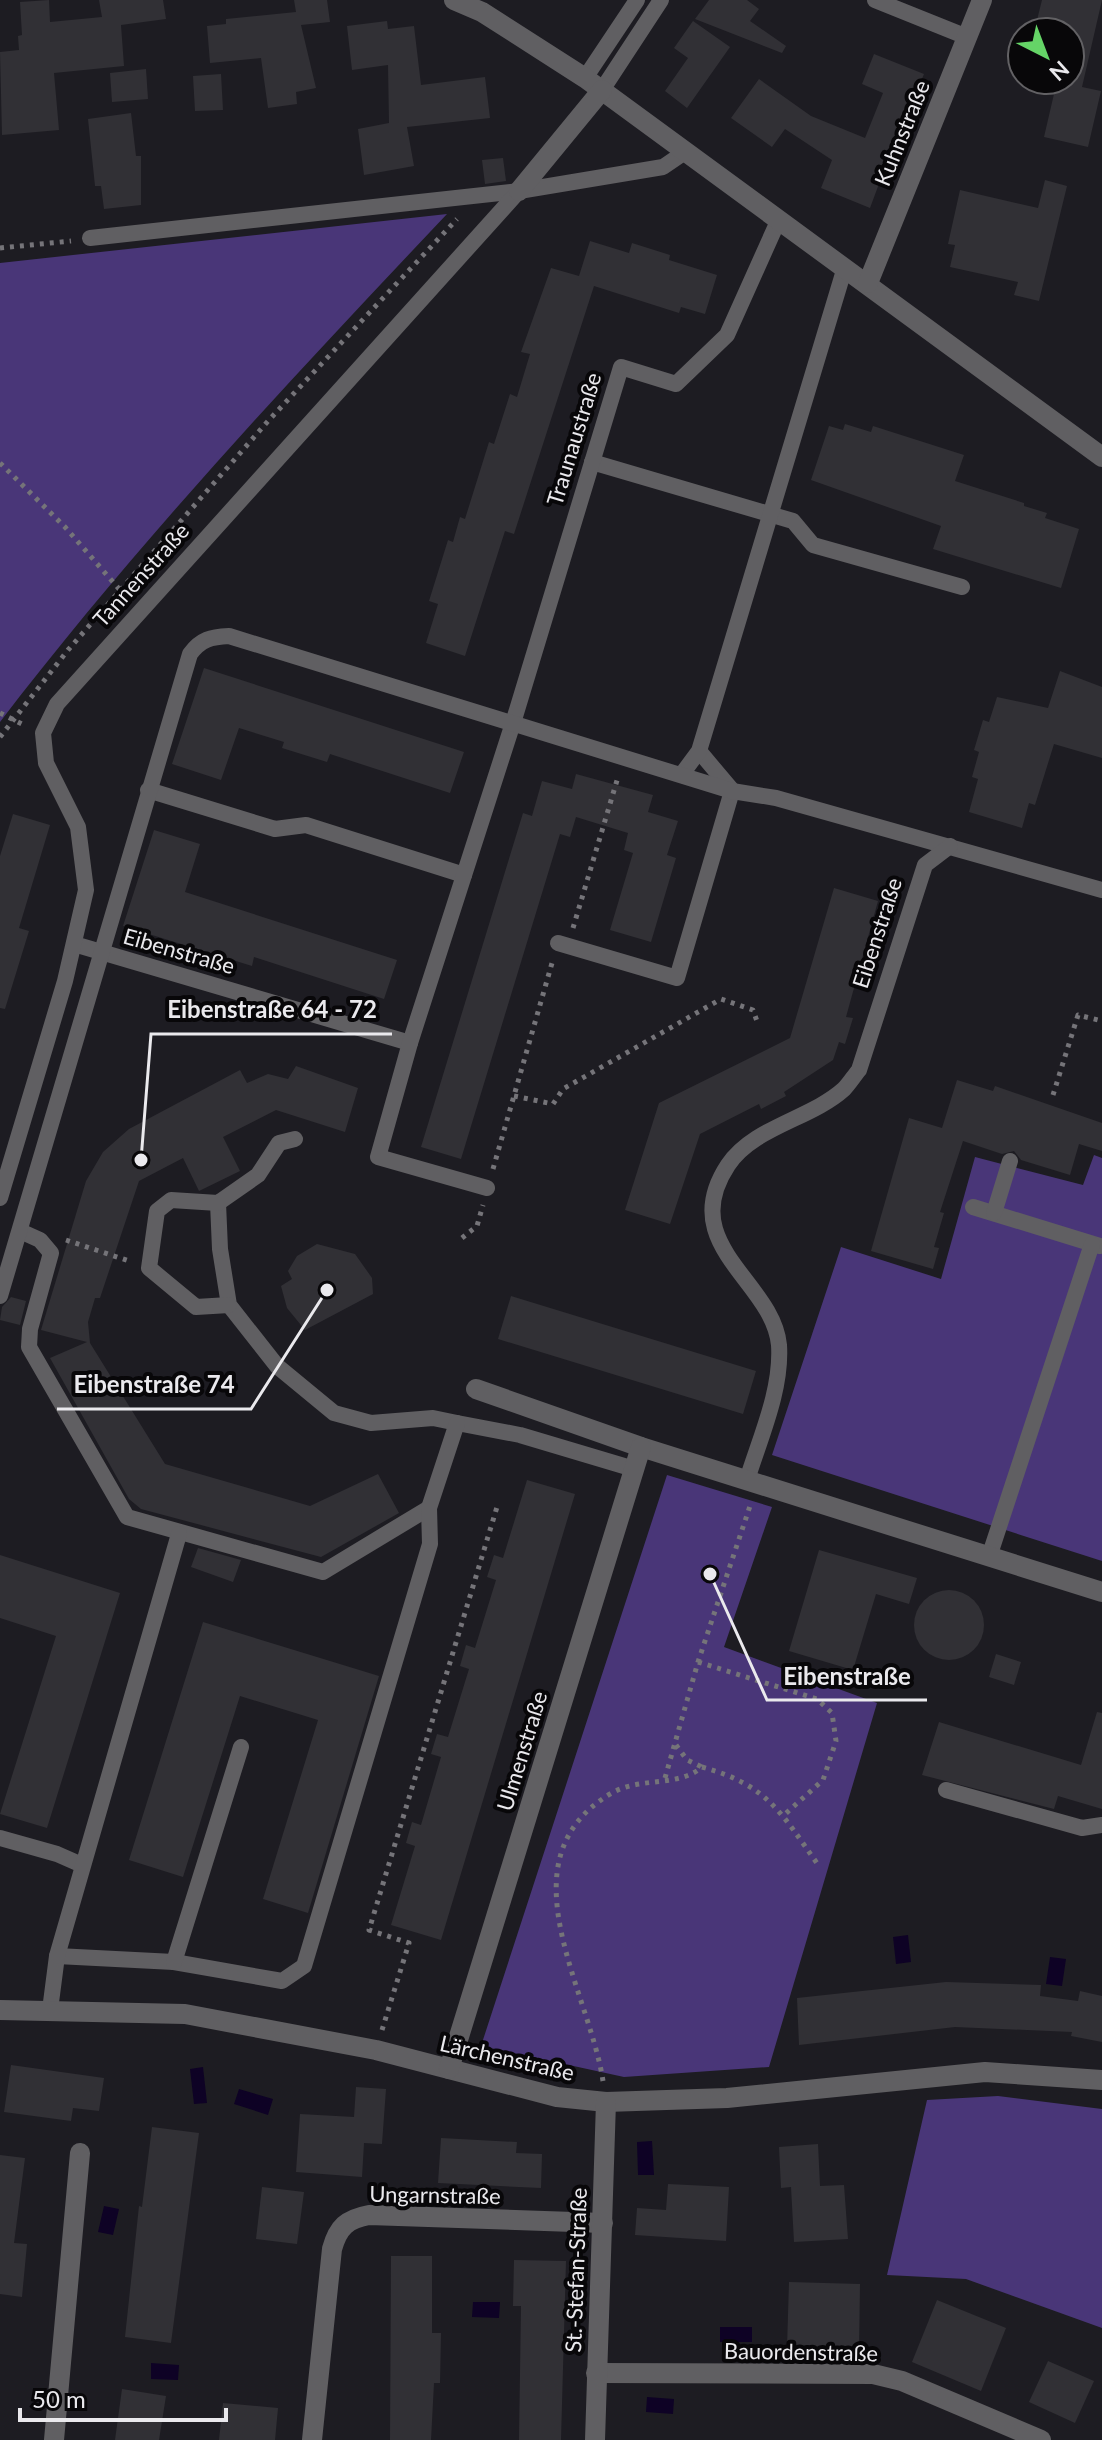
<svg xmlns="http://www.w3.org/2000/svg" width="1102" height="2440" viewBox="0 0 1102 2440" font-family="Lato,sans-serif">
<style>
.green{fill:#493678}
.water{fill:#0e0225}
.building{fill:#313035}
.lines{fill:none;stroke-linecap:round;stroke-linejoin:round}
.path{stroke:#757479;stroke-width:5;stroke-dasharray:4 6;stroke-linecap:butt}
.lane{stroke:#605f62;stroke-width:16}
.street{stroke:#605f62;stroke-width:20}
.labels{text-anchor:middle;stroke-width:8;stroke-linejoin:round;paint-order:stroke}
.street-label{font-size:22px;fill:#eae9ed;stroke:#080709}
.leader{fill:none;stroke:#eae9ed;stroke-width:3}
.callout-dot{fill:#eae9ed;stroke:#080709;stroke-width:3}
.callout-label{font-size:24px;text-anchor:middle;font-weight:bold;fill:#eae9ed;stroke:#080709;stroke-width:8;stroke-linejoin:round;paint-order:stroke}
</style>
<rect width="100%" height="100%" fill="#1d1c22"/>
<g class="green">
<path d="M447,214c-155,164 -310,329 -447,508v-459z"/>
<polygon points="1094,1155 1102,1158 1102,1561 772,1455 841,1247 941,1279 975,1157 1083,1185"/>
<polygon points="667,1475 772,1507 724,1647 877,1703 769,2067 624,2077 481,2046"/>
<polygon points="998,2096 1102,2109 1102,2328 966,2279 887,2275 927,2100"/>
</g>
<g class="water">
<polygon points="908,1935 911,1962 896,1964 893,1937"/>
<polygon points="1050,1957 1066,1959 1062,1986 1046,1984"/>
<polygon points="203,2067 207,2103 194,2104 190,2069"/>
<polygon points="239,2089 273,2099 268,2115 234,2104"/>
<polygon points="652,2141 654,2175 638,2175 637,2142"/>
<polygon points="104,2206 119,2209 113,2235 98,2232"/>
<polygon points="473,2302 500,2302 499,2318 472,2317"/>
<rect x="720" y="2327" width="32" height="15"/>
<polygon points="151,2363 179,2365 178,2380 151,2379"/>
<polygon points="647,2397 674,2399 673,2414 646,2412"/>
</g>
<g class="building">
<polygon points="49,0 50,22 102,17 99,0 163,0 166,19 121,25 124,66 54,73 59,130 2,135 0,52 19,50 18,36 22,35 20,2"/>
<polygon points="294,0 327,0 330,22 301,25 316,88 296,92 297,104 268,108 261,58 210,63 207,26 226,24 226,19 296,12"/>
<polygon points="709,0 747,0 759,9 750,21 786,46 782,53 695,19"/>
<polygon points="1042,0 1102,0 1082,87 1101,91 1088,147 1044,137 1057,81 1070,84 1070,32 1034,32"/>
<polygon points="387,21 388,29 414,26 421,85 485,77 490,118 407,127 414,166 364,175 358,129 389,123 388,65 352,70 347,26"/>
<polygon points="693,21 730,47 687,108 665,91 688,58 674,48"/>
<polygon points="874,54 924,74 912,104 909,103 870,208 821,188 832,160 785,129 772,147 731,118 759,79 811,116 865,138 883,93 862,84"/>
<polygon points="146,69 148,99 112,102 110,73"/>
<polygon points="221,74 223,110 195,111 193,76"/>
<polygon points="131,113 136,156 141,156 141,205 104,209 101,186 95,186 88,119"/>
<polygon points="503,158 506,181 485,184 482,160"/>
<polygon points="1045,180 1067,186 1039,301 1014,295 1018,282 950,267 955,245 948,244 960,190 1038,208"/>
<polygon points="590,241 629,253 632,243 670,255 669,260 717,275 705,314 681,307 679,313 594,286 514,534 505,531 465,656 426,643 438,604 429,601 448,540 453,542 460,517 465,519 489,442 494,444 510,394 517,397 530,354 521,352 551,268 579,276"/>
<polygon points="845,424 871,432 873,426 964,455 955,481 1024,503 1024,506 1047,513 1045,518 1079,529 1061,588 933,549 941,526 811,480 829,426 843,430"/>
<polygon points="204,668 464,752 450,793 330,754 327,762 282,748 284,742 239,728 221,780 172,764"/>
<polygon points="1060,671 1102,687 1102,758 1054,744 1035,805 1029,803 1022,828 969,812 978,779 972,777 979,752 974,750 983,720 989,722 997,697 1048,708"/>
<polygon points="576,774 653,795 648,812 678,821 667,855 676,858 651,942 610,930 633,853 624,850 628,833 576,817 570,837 560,834 461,1159 421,1147 523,813 532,816 542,781 572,789"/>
<polygon points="13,814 50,825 19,928 29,931 5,1009 0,1008 0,856"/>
<polygon points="154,830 200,844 185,892 397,960 384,999 254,957 252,966 123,926"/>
<polygon points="834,888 878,901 846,1017 853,1018 845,1044 839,1042 833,1060 784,1092 786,1096 761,1109 759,1104 700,1134 670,1224 625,1210 659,1103 790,1038"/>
<polygon points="296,1066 358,1088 345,1132 276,1110 223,1137 240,1171 199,1191 183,1158 139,1181 100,1298 95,1298 88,1322 90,1343 165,1464 310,1506 378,1474 399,1513 321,1557 141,1509 129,1499 50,1358 87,1342 41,1330 86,1181 103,1152 129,1129 240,1070 247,1083 268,1074 288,1079"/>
<polygon points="957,1080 993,1091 995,1086 1102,1123 1102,1151 1079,1144 1070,1175 1021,1160 1014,1151 1002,1154 963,1141 940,1212 944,1213 934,1247 939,1248 933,1269 871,1251 909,1118 942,1128"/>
<polygon points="317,1244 355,1254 372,1278 373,1294 305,1330 287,1308 281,1286 292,1279 288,1271 297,1256"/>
<polygon points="511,1296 756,1371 743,1414 498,1339"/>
<polygon points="11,1297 26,1301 20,1325 0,1320 2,1307"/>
<polygon points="527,1480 575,1494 441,1940 391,1925 415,1846 406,1843 412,1822 421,1825 441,1757 431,1754 437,1734 448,1737 469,1669 460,1666 466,1645 475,1648 496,1580 487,1577 494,1555 503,1558"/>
<polygon points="198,1548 241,1560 233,1582 191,1567"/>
<polygon points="819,1550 917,1578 909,1604 876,1594 853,1670 789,1651"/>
<polygon points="0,1555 120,1593 47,1828 0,1814 56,1636 0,1618"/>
<circle cx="949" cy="1625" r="35"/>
<polygon points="203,1622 379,1676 308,1913 263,1899 318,1720 240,1696 183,1877 129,1860"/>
<polygon points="996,1654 1021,1662 1014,1685 989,1677"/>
<polygon points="1097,1712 1102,1713 1102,1809 1058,1796 1054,1809 922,1775 939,1722 1081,1765"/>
<polygon points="946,1982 1041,1985 1040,1996 1078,2001 1080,1991 1102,1996 1102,2042 1071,2036 1072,2032 955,2027 799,2045 797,1998"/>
<polygon points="11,2065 104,2078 99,2111 73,2108 71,2121 4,2112"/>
<polygon points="356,2087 386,2089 382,2144 364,2143 362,2177 296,2172 300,2114 354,2117"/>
<polygon points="152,2127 199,2133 171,2343 125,2337 139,2206 142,2207"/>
<polygon points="441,2138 517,2142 516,2153 542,2154 541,2188 438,2183"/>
<polygon points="818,2144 820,2186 844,2185 848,2239 794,2242 791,2187 781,2188 779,2147"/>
<polygon points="0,2155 25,2158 14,2243 27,2244 22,2297 0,2294"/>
<polygon points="668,2184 729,2187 726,2241 635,2235 637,2208 666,2210"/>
<polygon points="262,2187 304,2192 297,2244 256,2239"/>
<polygon points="391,2256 432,2256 432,2333 441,2333 440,2383 434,2383 431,2440 390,2440"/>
<polygon points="514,2260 566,2261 561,2440 519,2440 521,2306 513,2306"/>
<polygon points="789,2282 860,2284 859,2350 787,2348"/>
<polygon points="937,2300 1006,2328 981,2391 912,2362"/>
<polygon points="1048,2361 1094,2381 1075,2423 1029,2402"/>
<polygon points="122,2389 166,2396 159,2440 115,2440"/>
<polygon points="223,2403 278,2408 275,2440 219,2440"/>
</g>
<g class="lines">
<g class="path">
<polyline points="0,248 71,241"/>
<polyline points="0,463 65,527 120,590"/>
<polyline points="0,713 24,725"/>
<polyline points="0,737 68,650 269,420 457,219"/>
<polyline points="573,928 618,777"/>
<polyline points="1053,1095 1078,1015 1102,1021"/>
<polyline points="514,1096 553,1104 563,1089 721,999 753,1010 758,1024"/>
<polyline points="493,1169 552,963"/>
<polyline points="462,1238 477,1226 483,1205"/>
<polyline points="66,1240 129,1261"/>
<polyline points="698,1662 817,1699 832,1713 836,1741 823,1780 783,1816"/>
<polyline points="676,1745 687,1760 702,1767"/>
<polyline points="665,1778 698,1662 751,1503"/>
<polyline points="382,2030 409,1943 369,1930 497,1507"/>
<path d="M603,2081c-14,-92 -102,-221 7,-287 29,-18 68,-6 92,-27 66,18 79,46 117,99"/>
</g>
<g class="lane">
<polyline points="875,0 967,37"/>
<polyline points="585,78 637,0"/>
<polyline points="602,90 661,0"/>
<polyline points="90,238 519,191 663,167 685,152"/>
<polyline points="592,462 793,521 813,545 962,587"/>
<polyline points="699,751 731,789"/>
<polyline points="682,774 699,751 845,267"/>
<polyline points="148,790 275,829 306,825 464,875"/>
<polyline points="558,943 677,978 732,791"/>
<polyline points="74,944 410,1043"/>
<polyline points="487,1188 378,1157 410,1043 513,723 621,367 676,384 727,335 779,219"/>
<polyline points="0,1198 65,981 86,890 78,827 46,763 43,733 57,704 519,191"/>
<polyline points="218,1203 220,1249 229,1305 277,1366 334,1413 371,1423 433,1418 457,1423 520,1435 634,1469"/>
<polyline points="973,1207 1100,1246"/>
<polyline points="994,1213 1010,1161"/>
<polyline points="20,1231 40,1240 51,1253 30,1329 29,1347 127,1517 323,1572 429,1508"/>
<path d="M0,1296l190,-642c11,-15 21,-17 39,-18l503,155 44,7 326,92"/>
<polyline points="229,1305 196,1307 149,1268 157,1211 171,1200 218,1203 258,1175 279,1143 295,1139"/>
<path d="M747,1480c13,-42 35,-90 32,-135 -6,-64 -104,-100 -51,-180 25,-38 83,-46 116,-76 5,-5 10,-13 15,-19l66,-205 25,-19"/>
<polyline points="989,1557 1092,1244"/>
<polyline points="946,1790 1082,1828 1102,1825"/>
<polyline points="0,1838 57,1854 82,1865"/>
<polyline points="57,1956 174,1962 282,1981 304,1966 430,1544 429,1508 457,1423"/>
<polyline points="174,1962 241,1747"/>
<polyline points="50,2010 57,1956 179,1534"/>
</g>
<g class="street">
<polyline points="454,0 482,12 585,78 1102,457"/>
<polyline points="519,191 602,90"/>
<polyline points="868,283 982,0"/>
<polyline points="476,1389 641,1447 1102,1592"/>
<polyline points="0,2010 185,2014 376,2050 557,2097 606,2102 727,2098 985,2072 1102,2080"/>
<polyline points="449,2069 641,1447"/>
<polyline points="596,2373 873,2374 902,2381 1041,2440"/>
<polyline points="54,2440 80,2153"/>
<path d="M312,2440l20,-191c6,-22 15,-30 37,-34l234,8"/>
<polyline points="595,2440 606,2102"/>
</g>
</g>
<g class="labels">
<g class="street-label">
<text transform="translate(902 133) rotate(-68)" y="8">Kuhnstraße</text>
<text transform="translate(574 439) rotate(-73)" y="8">Traunaustraße</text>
<text transform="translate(141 575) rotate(-48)" y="8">Tannenstraße</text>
<text transform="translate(877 933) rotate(-72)" y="8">Eibenstraße</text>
<text transform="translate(179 951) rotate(16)" y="8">Eibenstraße</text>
<text transform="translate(522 1751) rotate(-73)" y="8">Ulmenstraße</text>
<text transform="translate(507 2058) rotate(13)" y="8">Lärchenstraße</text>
<text transform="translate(435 2195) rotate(1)" y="8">Ungarnstraße</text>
<text transform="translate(576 2270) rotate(-88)" y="8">St.-Stefan-Straße</text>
<text transform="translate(801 2352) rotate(1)" y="8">Bauordenstraße</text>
</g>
</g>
<path class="leader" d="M141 1160L151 1034H392M327 1290L251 1409H57M710 1574L767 1700H927"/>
<g class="callout-dot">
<circle cx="141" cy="1160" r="8"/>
<circle cx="327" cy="1290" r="8"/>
<circle cx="710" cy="1574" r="8"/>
</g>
<g class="callout-label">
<text x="272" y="1018">Eibenstraße 64 - 72</text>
<text x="154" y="1393">Eibenstraße 74</text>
<text x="847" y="1685">Eibenstraße</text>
</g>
<g transform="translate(1046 56) rotate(138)"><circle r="38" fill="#080709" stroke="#626164" stroke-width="2"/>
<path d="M0-6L14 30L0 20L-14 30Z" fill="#65d467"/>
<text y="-12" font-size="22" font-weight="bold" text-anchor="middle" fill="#eae9ed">N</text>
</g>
<path d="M20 2408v12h206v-12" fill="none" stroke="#eae9ed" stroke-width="4"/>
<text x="32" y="2408" font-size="24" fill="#eae9ed" stroke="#080709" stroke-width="6" paint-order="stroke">50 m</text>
</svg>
